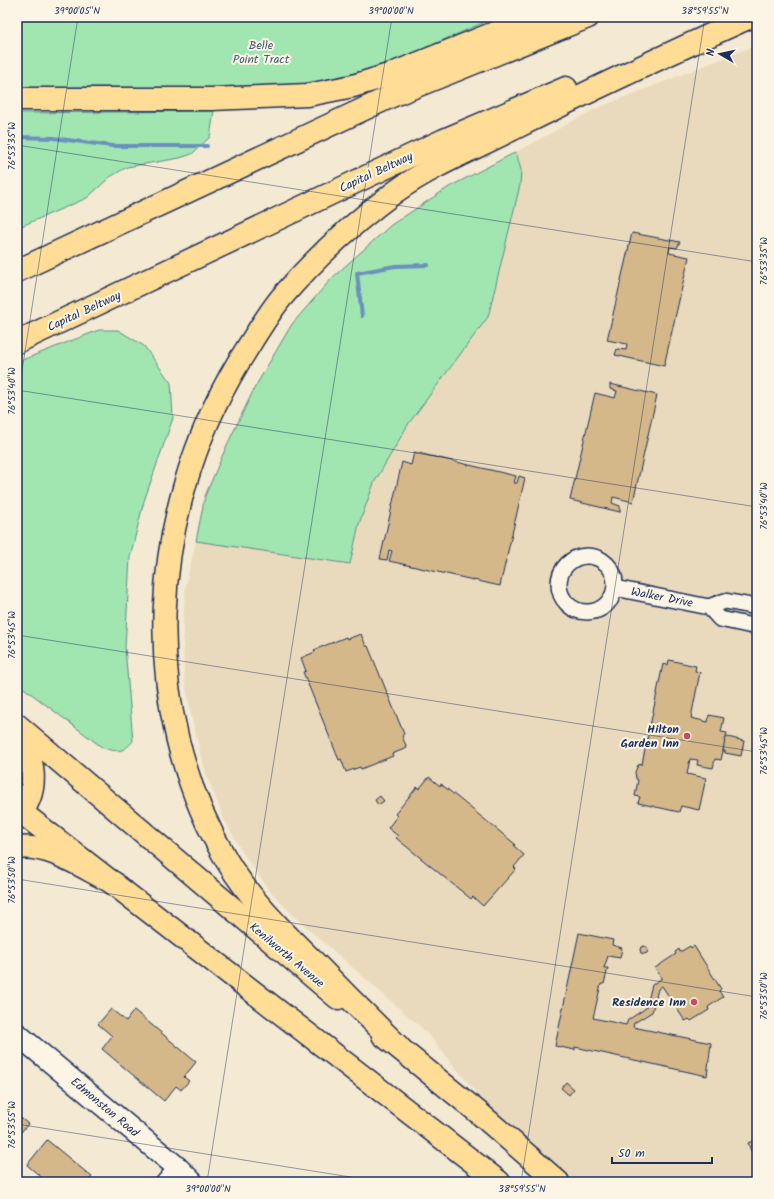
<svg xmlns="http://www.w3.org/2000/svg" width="774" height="1199" viewBox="0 0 774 1199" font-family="Kalam,sans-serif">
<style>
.built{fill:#eadabd}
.green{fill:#a1e5b0;stroke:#5e8a87}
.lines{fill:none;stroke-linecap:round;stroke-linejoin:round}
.stream{stroke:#6a91bd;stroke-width:4}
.building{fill:#d4b889;stroke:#1b2f5e}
.street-casing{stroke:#1b2f5e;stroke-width:18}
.secondary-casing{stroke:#1b2f5e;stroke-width:24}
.primary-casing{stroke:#1b2f5e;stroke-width:25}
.highway-casing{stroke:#1b2f5e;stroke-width:25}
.street{stroke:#fcf5e5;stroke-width:15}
.secondary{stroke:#fcf5e5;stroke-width:21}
.primary{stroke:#ffdd96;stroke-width:22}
.highway{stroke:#ffdd96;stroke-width:22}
.ticks{fill:none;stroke:#1b2f5e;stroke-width:1;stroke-opacity:0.45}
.poi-dot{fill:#d1495b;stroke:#fcf5e5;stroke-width:1.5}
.labels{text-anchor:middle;stroke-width:4;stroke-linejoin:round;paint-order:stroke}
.park-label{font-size:12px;fill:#3c5c72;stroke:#fcf5e5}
.street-label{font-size:12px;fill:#1b2f5e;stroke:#fcf5e5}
.poi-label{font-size:12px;font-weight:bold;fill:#1b2f5e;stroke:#fcf5e5;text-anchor:end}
.neatline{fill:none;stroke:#1b2f5e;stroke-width:1.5}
.ticks-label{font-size:10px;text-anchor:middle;fill:#1b2f5e}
</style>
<rect width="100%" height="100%" fill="#f4e9d3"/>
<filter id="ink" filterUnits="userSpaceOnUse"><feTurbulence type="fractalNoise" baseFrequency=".025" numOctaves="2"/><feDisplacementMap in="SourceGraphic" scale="8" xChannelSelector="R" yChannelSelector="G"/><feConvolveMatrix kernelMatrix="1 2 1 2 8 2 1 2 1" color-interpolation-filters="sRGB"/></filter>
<g filter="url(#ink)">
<polygon class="built" points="757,45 757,1182 571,1182 533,1160 424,1030 295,917 269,890 242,852 223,817 204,768 193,724 184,677 183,621 186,583 196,541 350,564 359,524 374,483 409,423 521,170 516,152 595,109"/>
<g class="green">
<path d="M17,17h480c-49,20 -98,45 -149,58 -54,14 -112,13 -168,13 -54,-1 -109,-1 -163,0z"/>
<polygon points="214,111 210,137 192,154 180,158 127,167 110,177 87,198 17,228 17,113"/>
<polygon points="516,152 521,170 520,185 488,317 409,423 374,483 359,524 350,564 196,541 205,496 227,445 255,387 292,324 332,278 391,225 449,187"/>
<path d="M99,330h19l26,16 27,37 2,35 -29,83 -14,56 -5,91 8,93c-10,12 -15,11 -30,7l-86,-65v-321z"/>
</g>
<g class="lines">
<g class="stream">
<polyline points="17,137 53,138 112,146 207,146"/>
<polyline points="362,316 357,273 395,266 428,265"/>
</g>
</g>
<g class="building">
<polygon points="632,233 680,242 677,248 670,247 669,253 689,257 664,366 615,355 617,349 626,350 627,344 607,340"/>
<polygon points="610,384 657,395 633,502 613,497 612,503 620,506 620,512 570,500 595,393 615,398 617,391 610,389"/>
<polygon points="414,452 516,476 514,483 517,483 519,476 525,478 500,586 389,561 392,551 389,550 387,560 380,559 402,462 411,465"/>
<polygon points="361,634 366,646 368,646 404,734 402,736 407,748 392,754 393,756 361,769 360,767 346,772 341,759 339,760 303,672 306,671 301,658 315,652 314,650 346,637 347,639"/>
<polygon points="669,660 696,666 695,671 700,672 691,718 708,722 709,715 724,718 721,732 727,733 721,760 715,759 713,768 697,765 698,760 690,759 687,774 706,778 699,810 681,806 679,812 638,803 640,797 635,796 638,780 636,779 635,772 638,765 642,764 663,664 668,665"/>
<polygon points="728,737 744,741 741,756 725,753 725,751 723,751 725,739"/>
<polygon points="429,777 440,786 441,784 515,844 514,846 524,855 514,867 516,869 483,906 473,897 471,899 396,838 398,836 388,828 397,816 395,814 417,787 419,789"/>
<polygon points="380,796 384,801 378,805 375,800"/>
<polygon points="579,933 613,940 612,945 622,948 620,958 608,956 604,968 608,968 604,984 601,984 593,1018 626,1025 628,1020 646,1008 652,985 662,978 655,968 676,954 675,952 679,949 680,952 690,946 691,948 694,946 721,989 719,991 723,997 708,1007 709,1010 691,1021 689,1019 685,1021 662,986 658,989 652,1012 634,1023 633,1027 711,1043 707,1076 575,1047 575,1050 555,1046"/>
<circle cx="644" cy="950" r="4"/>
<polygon points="111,1009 126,1021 134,1010 196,1062 184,1077 189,1081 181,1090 176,1086 164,1101 102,1049 112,1036 98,1024"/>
<polygon points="566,1082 574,1089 569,1095 561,1088"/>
<polygon points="17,1115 28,1124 17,1137"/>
<polygon points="757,1139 757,1148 751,1151 748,1143"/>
<polygon points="47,1140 92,1177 88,1182 47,1182 27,1165"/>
</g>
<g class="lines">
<defs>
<g id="street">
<circle cx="587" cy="584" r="28"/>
<polyline points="615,588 709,607 720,619 757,627"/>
<polyline points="709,607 725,601 757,607"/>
<polyline points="164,1182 177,1167"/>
</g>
<polyline id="secondary" points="17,1034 177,1167 192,1182"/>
<g id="primary">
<polyline points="17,725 338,998"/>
<polyline points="17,809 499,1182"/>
<polyline points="383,1035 479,1113 558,1182"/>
</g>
<g id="highway">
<polyline points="17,99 211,99 308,95 353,86 392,74 534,17"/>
<polyline points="17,271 394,95 588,17"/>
<polyline points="17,342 444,140 566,88"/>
<path d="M17,730c18,26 24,63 0,87"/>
<path d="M17,848c34,-4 67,21 97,35"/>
<path d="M399,1047c-29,-28 -57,-56 -85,-85 -32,-31 -64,-63 -87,-101 -91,-154 -79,-347 11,-498 14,-22 27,-45 43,-65 34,-40 72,-75 114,-106 36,-26 79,-43 118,-63 78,-39 157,-76 237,-112"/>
</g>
</defs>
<use href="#street" class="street-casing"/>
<use href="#secondary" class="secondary-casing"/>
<use href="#primary" class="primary-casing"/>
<use href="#highway" class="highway-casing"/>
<use href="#street" class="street"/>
<use href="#secondary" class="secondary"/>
<use href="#primary" class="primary"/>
<use href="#highway" class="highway"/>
</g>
</g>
<path class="ticks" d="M755,17h2M17,145l740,117M17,390l740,117M17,402l61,-385M17,635l740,117M17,879l740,118M17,1124l365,58M207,1182l185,-1165M521,1182l184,-1165"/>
<g class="poi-dot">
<circle cx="687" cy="736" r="4"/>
<circle cx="694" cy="1002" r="4"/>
</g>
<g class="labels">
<g class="park-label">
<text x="261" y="49">Belle<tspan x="261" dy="14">Point Tract</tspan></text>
</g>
<g class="street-label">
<text transform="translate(376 172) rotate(-25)" y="4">Capital Beltway</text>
<text transform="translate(84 311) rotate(-25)" y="4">Capital Beltway</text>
<text transform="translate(662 597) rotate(11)" y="4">Walker Drive</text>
<text transform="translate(287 955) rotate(40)" y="4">Kenilworth Avenue</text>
<text transform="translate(105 1107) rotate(40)" y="4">Edmonston Road</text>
</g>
<g class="poi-label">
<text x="679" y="733">Hilton<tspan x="679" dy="14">Garden Inn</tspan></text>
<text x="686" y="1006">Residence Inn</text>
</g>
</g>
<rect width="774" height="1199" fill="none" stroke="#fcf5e5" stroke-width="44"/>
<g transform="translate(720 54) rotate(279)" stroke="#fcf5e5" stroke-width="3" paint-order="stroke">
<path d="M0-3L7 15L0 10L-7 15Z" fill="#1b2f5e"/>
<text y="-6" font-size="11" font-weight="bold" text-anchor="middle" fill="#1b2f5e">N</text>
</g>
<path d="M612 1157v6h100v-6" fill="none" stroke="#1b2f5e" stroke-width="2"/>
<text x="618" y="1157" font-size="12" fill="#1b2f5e" stroke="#fcf5e5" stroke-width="3" paint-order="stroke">50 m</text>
<rect x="22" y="22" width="730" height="1155" class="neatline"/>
<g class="ticks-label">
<text x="77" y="14">39°00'05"N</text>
<text x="391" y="14">39°00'00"N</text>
<text x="705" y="14">38°59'55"N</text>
<text transform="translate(11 146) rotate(-90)" y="4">76°53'35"W</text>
<text transform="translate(763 261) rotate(-90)" y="4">76°53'35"W</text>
<text transform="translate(11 391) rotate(-90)" y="4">76°53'40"W</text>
<text transform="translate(763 506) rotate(-90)" y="4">76°53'40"W</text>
<text transform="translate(11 635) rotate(-90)" y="4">76°53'45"W</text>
<text transform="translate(763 751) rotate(-90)" y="4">76°53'45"W</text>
<text transform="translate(11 880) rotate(-90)" y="4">76°53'50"W</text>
<text transform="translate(763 996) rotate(-90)" y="4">76°53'50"W</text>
<text transform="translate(11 1125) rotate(-90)" y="4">76°53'55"W</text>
<text x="208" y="1192">39°00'00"N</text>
<text x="522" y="1192">38°59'55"N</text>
</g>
</svg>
